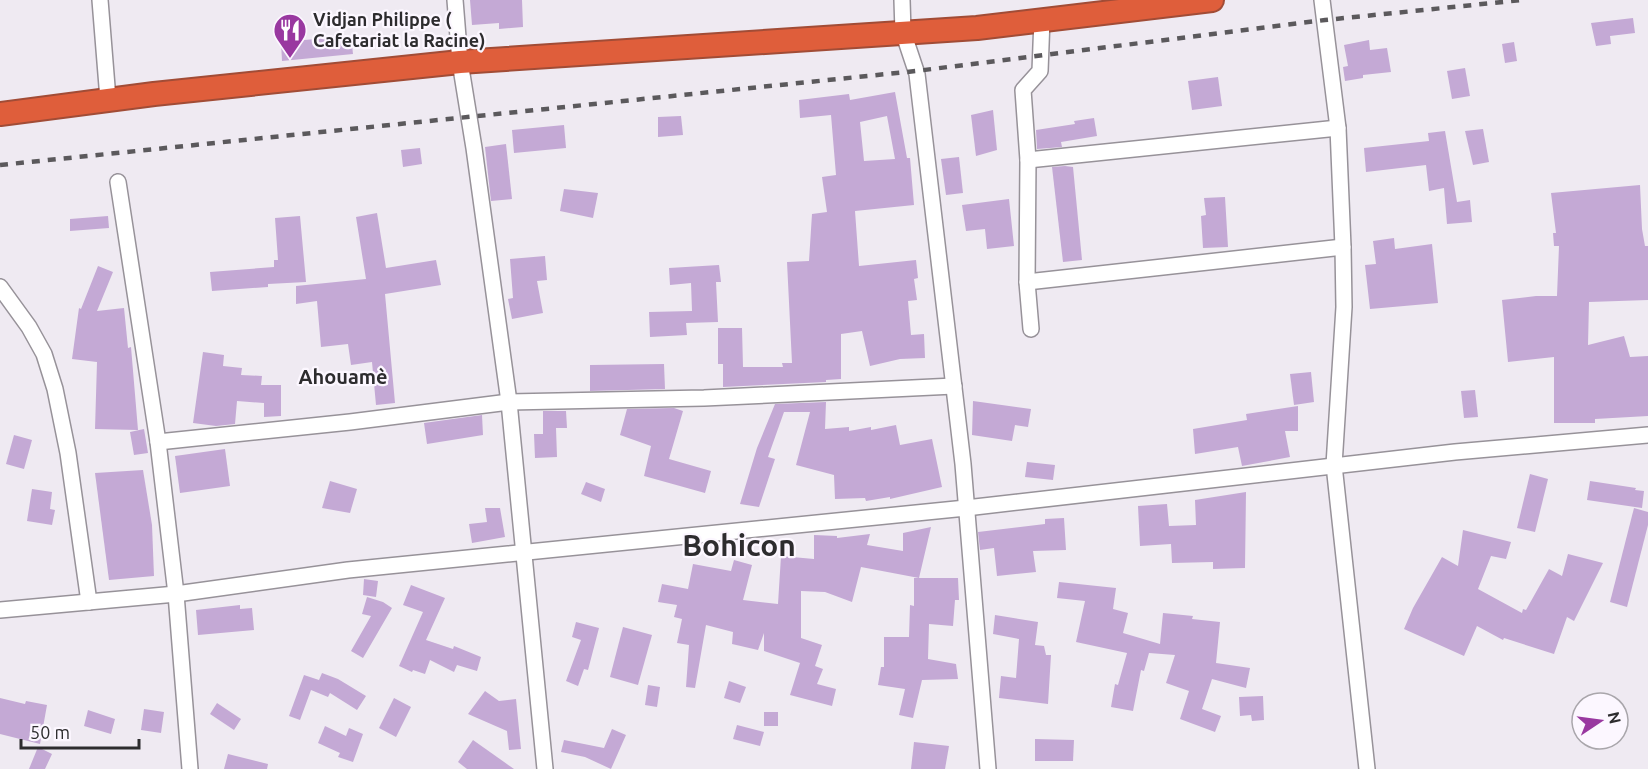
<svg xmlns="http://www.w3.org/2000/svg" width="1648" height="769" viewBox="0 0 1648 769" font-family="Ubuntu,sans-serif">
<style>
.building{fill:#c4a9d5;fill-rule:evenodd}
.lines{fill:none;stroke-linecap:round;stroke-linejoin:round}
.minor-casing{stroke:#979299;stroke-width:18}
.highway-casing{stroke:#a14c36;stroke-width:26}
.minor{stroke:#fff;stroke-width:15}
.highway{stroke:#df5e3b;stroke-width:22}
.rail{stroke:#5b595c;stroke-width:4.5;stroke-dasharray:8 8;stroke-linecap:butt}
.labels{text-anchor:middle;stroke-width:4.5;stroke-linejoin:round;paint-order:stroke}
.poi-label{font-size:18px;font-weight:bold;fill:#2d2c2e;stroke:#fcf7ff;text-anchor:start}
.neighbourhood-label{font-size:20px;font-weight:bold;fill:#2d2c2e;stroke:#fcf7ff}
.town-label{font-size:30px;font-weight:bold;fill:#2d2c2e;stroke:#fcf7ff}
</style>
<rect width="100%" height="100%" fill="#efeaf2"/>
<g class="building">
<polygon points="470,0 522,0 523,27 499,29 499,23 472,25"/>
<polygon points="1633,18 1635,33 1610,36 1611,44 1596,46 1591,23"/>
<polygon points="351,36 353,54 282,61 281,42"/>
<polygon points="1369,40 1370,50 1387,48 1391,72 1363,75 1363,78 1345,81 1343,67 1348,66 1344,45"/>
<polygon points="1514,42 1517,61 1505,63 1502,44"/>
<polygon points="1465,68 1470,96 1452,99 1447,71"/>
<polygon points="1218,77 1222,106 1192,110 1188,81"/>
<path d="M895,92l12,66h3l4,47 -59,6 4,55 57,-6 2,18 -4,1 3,21 -9,1 3,34 13,-1 1,24 -25,1 -30,7 -8,-35 -21,3v45l-15,1v2l-103,5v-23h-5v-36h24l1,39h40l-1,-4h10l-5,-101 22,-1 3,-47 15,-2 -5,-35 14,-2 -5,-60 -31,3 -1,-18 50,-6 1,6zM887,116l8,43 -31,2 -4,-39z"/>
<polygon points="993,110 997,150 976,156 971,115"/>
<polygon points="681,116 683,135 658,137 658,117"/>
<polygon points="1094,118 1097,136 1061,142 1062,147 1037,149 1036,130 1075,124 1074,121"/>
<polygon points="564,125 566,148 514,153 512,130"/>
<polygon points="1483,129 1489,162 1473,165 1465,131"/>
<polygon points="1445,131 1457,202 1470,200 1472,222 1447,224 1444,188 1429,191 1426,165 1366,172 1364,148 1429,141 1428,133"/>
<polygon points="506,144 512,199 491,201 485,147"/>
<polygon points="420,148 422,164 403,167 401,150"/>
<polygon points="959,157 963,193 946,195 941,159"/>
<polygon points="1065,166 1073,167 1082,260 1063,262 1052,167"/>
<polygon points="1640,185 1642,229 1645,246 1648,246 1648,300 1589,302 1588,345 1624,336 1630,357 1648,356 1648,416 1595,419 1595,423 1554,423 1554,357 1508,362 1502,300 1536,296 1557,296 1559,246 1554,246 1553,233 1556,233 1551,193"/>
<polygon points="564,189 598,193 593,218 560,211"/>
<polygon points="1225,197 1228,247 1203,248 1201,216 1206,215 1204,198"/>
<polygon points="1009,199 1014,246 987,249 985,229 966,231 962,205"/>
<polygon points="377,213 386,268 436,260 441,285 385,294 395,403 376,405 372,362 351,365 348,344 321,347 317,301 296,304 296,286 366,279 356,217"/>
<polygon points="108,216 109,228 70,231 70,219"/>
<polygon points="300,216 306,282 268,284 268,287 212,291 210,272 274,267 274,260 278,260 275,218"/>
<polygon points="1394,238 1395,249 1432,244 1438,303 1370,309 1365,265 1376,264 1373,241"/>
<polygon points="545,256 547,280 537,281 543,313 512,319 508,299 513,298 510,259"/>
<polygon points="719,265 721,282 716,282 718,322 686,323 687,335 650,337 649,312 692,311 691,283 670,285 669,268"/>
<polygon points="98,266 113,272 97,311 124,308 128,348 131,347 138,430 95,429 97,362 72,359 79,308 81,309"/>
<polygon points="203,352 224,355 223,366 242,368 241,375 262,376 261,385 281,385 281,416 264,417 264,403 237,401 235,424 216,426 193,423"/>
<polygon points="664,364 665,389 590,391 590,365"/>
<polygon points="1311,372 1314,402 1294,405 1290,374"/>
<polygon points="1475,390 1478,417 1464,418 1461,391"/>
<polygon points="973,401 1031,409 1028,427 1015,425 1012,441 972,435"/>
<polygon points="826,402 825,429 849,427 849,431 871,427 871,430 896,425 900,445 932,439 942,487 890,499 890,497 866,501 865,498 835,499 834,475 796,465 810,412 784,412 768,457 775,459 759,507 740,504 757,448 775,404"/>
<polygon points="1298,406 1298,431 1285,431 1290,457 1242,466 1238,447 1195,454 1193,429 1247,420 1246,414"/>
<polygon points="674,408 683,411 669,459 711,471 705,493 644,476 651,446 620,435 627,409"/>
<polygon points="543,411 566,411 567,428 556,428 557,457 535,458 534,434 543,434"/>
<polygon points="482,415 483,435 427,444 424,423"/>
<polygon points="144,429 148,453 134,455 130,432"/>
<polygon points="14,435 32,440 24,469 6,464"/>
<polygon points="225,449 230,486 180,493 175,456"/>
<polygon points="1027,462 1055,465 1053,480 1025,477"/>
<polygon points="143,470 152,525 154,576 109,580 95,473"/>
<polygon points="1530,474 1548,479 1535,532 1517,528"/>
<polygon points="330,481 357,489 350,513 322,508"/>
<polygon points="1590,481 1636,488 1635,490 1644,491 1642,508 1587,500"/>
<polygon points="586,482 605,489 601,502 581,494"/>
<polygon points="32,489 52,492 50,509 55,510 52,525 27,521"/>
<polygon points="1246,492 1245,568 1213,569 1213,562 1172,563 1171,544 1140,546 1138,506 1167,504 1169,526 1196,525 1195,500"/>
<polygon points="485,508 500,508 505,537 472,543 469,524 487,522"/>
<polygon points="1634,508 1648,512 1648,525 1627,607 1610,602"/>
<polygon points="1064,518 1066,550 1033,551 1036,572 997,576 994,548 980,550 978,532 1045,524 1045,519"/>
<polygon points="931,527 919,578 861,567 852,602 825,592 801,591 801,638 822,645 815,666 823,669 817,684 836,689 832,706 790,695 800,663 764,651 764,633 758,650 732,644 733,632 706,625 695,688 686,687 689,645 677,643 682,619 674,617 677,605 658,602 662,584 688,589 693,564 731,571 734,560 752,565 743,600 778,604 781,556 814,559 814,535 837,536 837,538 870,534 867,545 903,551 903,533"/>
<polygon points="1463,530 1511,542 1506,559 1491,556 1478,589 1522,613 1523,609 1526,610 1549,569 1562,576 1568,554 1603,563 1574,621 1567,617 1554,654 1504,638 1503,640 1477,626 1464,656 1404,629 1413,608 1442,557 1458,566"/>
<polygon points="914,578 958,578 959,600 955,600 953,626 929,624 928,659 956,664 958,679 922,680 913,718 899,715 905,689 878,685 881,667 884,667 884,637 909,637 910,605 914,606"/>
<polygon points="364,579 378,581 376,597 363,595"/>
<polygon points="1059,582 1116,588 1113,609 1128,613 1123,633 1160,644 1163,613 1193,616 1192,619 1220,622 1216,663 1250,668 1246,688 1212,679 1202,709 1221,716 1215,732 1180,719 1189,691 1166,683 1175,655 1149,653 1144,671 1141,670 1133,711 1111,707 1115,684 1118,685 1127,653 1076,642 1085,601 1057,598"/>
<polygon points="411,585 445,598 426,640 453,649 454,646 481,657 477,671 457,665 454,672 430,660 425,674 413,670 412,672 399,666 423,612 403,605"/>
<polygon points="367,597 383,602 392,608 363,658 351,651 371,616 362,614"/>
<polygon points="240,605 240,609 252,608 254,630 198,635 196,610"/>
<polygon points="995,615 1038,622 1035,645 1044,646 1046,655 1051,655 1048,704 999,698 1001,676 1016,678 1019,639 993,634"/>
<polygon points="576,622 599,628 588,670 584,669 578,686 566,681 581,640 572,637"/>
<polygon points="623,627 652,635 638,685 610,677"/>
<polygon points="322,673 338,679 366,696 357,710 330,693 328,697 311,690 300,720 289,716 304,675 319,680"/>
<polygon points="729,681 746,687 740,703 724,698"/>
<polygon points="648,685 660,687 657,707 645,705"/>
<polygon points="485,691 499,701 516,699 521,749 509,750 507,731 468,714"/>
<polygon points="1263,696 1264,720 1252,721 1251,715 1240,716 1239,697"/>
<polygon points="0,698 25,704 26,701 47,705 40,744 0,734"/>
<polygon points="394,698 411,707 396,737 379,728"/>
<polygon points="217,703 241,719 234,730 210,714"/>
<polygon points="144,709 164,712 161,733 141,730"/>
<polygon points="88,710 115,719 111,734 84,726"/>
<rect x="764" y="712" width="14" height="14"/>
<polygon points="737,725 764,732 760,746 733,739"/>
<polygon points="325,726 346,736 349,728 363,734 353,762 338,757 340,753 318,743"/>
<polygon points="612,729 626,735 611,769 585,757 561,752 564,740 604,748"/>
<polygon points="1035,739 1074,740 1073,761 1035,761"/>
<polygon points="473,740 514,769 467,769 458,762"/>
<polygon points="914,742 949,746 945,769 911,769"/>
<polygon points="38,747 52,754 45,769 29,769"/>
<polygon points="228,754 268,764 267,769 224,769"/>
</g>
<g class="lines">
<defs>
<g id="minor">
<polyline points="100,0 108,99"/>
<polyline points="455,0 460,62 474,148 509,402 545,769"/>
<polyline points="902,0 903,32 917,74 963,464 988,769"/>
<polyline points="1322,0 1338,128 1343,247 1344,307 1334,465 1367,769"/>
<polyline points="1028,160 1338,128"/>
<polyline points="118,182 158,442 176,594 190,769"/>
<polyline points="1027,282 1343,247"/>
<polyline points="0,287 29,327 44,354 55,389 68,453 89,602"/>
<polyline points="1031,329 1027,282 1028,160 1023,90 1040,71 1042,19"/>
<polyline points="158,442 350,422 509,402 704,398 954,386"/>
<polyline points="0,610 176,594 348,570 966,508 1455,452 1648,435"/>
</g>
<polyline id="highway" points="0,114 154,94 460,62 977,28 1212,0"/>
</defs>
<use href="#minor" class="minor-casing"/>
<use href="#highway" class="highway-casing"/>
<use href="#minor" class="minor"/>
<use href="#highway" class="highway"/>
<polyline class="rail" points="0,165 916,71 1325,20 1522,0"/>
</g>
<defs>
<symbol id="restaurant-pin" viewBox="-11 -11 22 30"><path d="M0 17L-7.5 6A9.5 9.5 0 1 1 7.5 6Z" fill="#9938a0" stroke="#fcf7ff"/><path d="M-5-6h1v4h1v-4h1v4h1v-4h1v5L-1.5 .5V6h-2V.5L-5-1ZM5-6V6H3V1.5H1.5Q1.5-4 5-6Z" fill="#fff"/></symbol>
</defs>
<g fill-rule="evenodd">
<use href="#restaurant-pin" x="271" y="11" width="38" height="52"/>
</g>
<g class="labels">
<g class="poi-label">
<text x="313" y="26">Vidjan Philippe (<tspan x="313" dy="21">Cafetariat la Racine)</tspan></text>
</g>
<g class="neighbourhood-label">
<text x="343" y="384">Ahouamè</text>
</g>
<g class="town-label">
<text x="739" y="556">Bohicon</text>
</g>
</g>
<g transform="translate(1600 721) rotate(77)"><circle r="28" fill="#fcf7ff" stroke="#a9a6ab" stroke-width="1.5"/>
<path d="M0-4.5L10 22L0 15L-10 22Z" fill="#9938a0"/>
<text y="-9" font-size="16" font-weight="bold" text-anchor="middle" fill="#2d2c2e">N</text>
</g>
<path d="M21 739v9h118v-9" fill="none" stroke="#2d2c2e" stroke-width="3"/>
<text x="30" y="739" font-size="18" fill="#2d2c2e" stroke="#fcf7ff" stroke-width="4.5" paint-order="stroke">50 m</text>
</svg>
